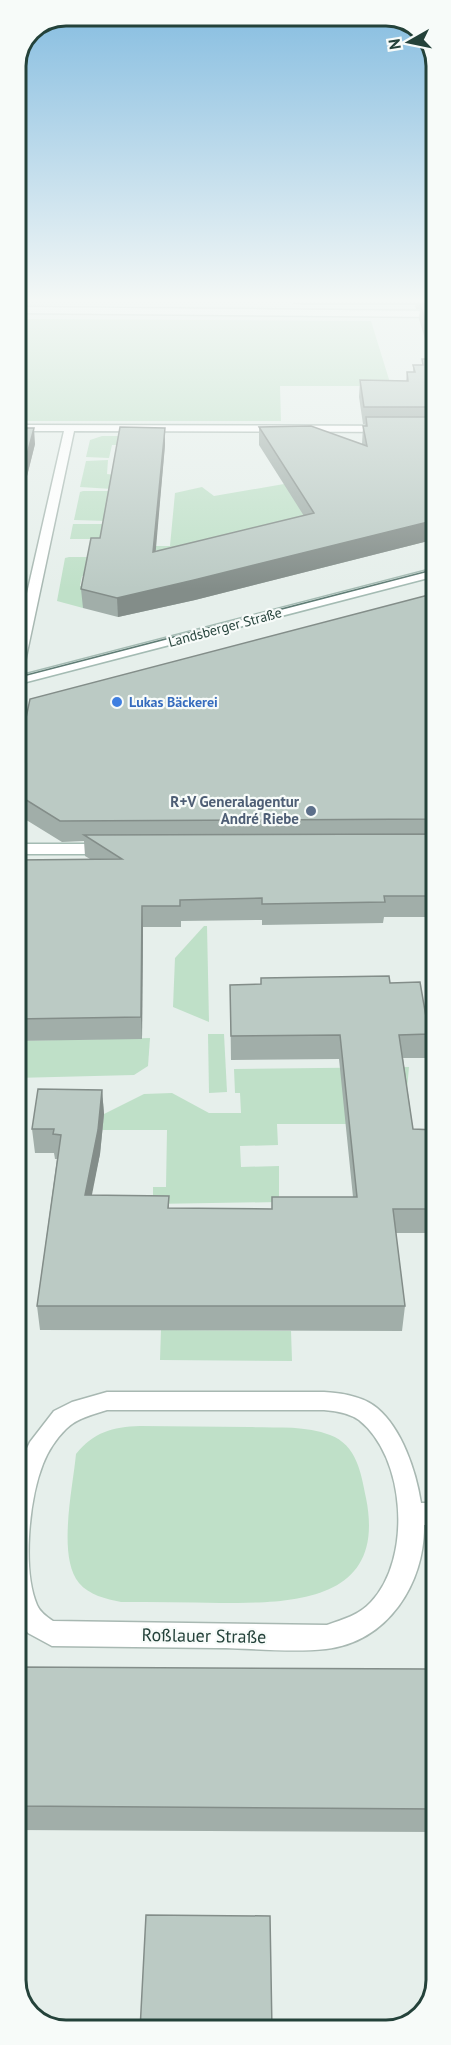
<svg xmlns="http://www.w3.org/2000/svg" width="451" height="2045" viewBox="0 0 451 2045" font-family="'PT Sans',sans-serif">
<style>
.green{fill:#bfe0c8}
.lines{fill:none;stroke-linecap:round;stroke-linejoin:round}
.minor-casing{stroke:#a8b8b2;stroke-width:3}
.secondary-casing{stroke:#a4bbb3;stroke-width:3}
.minor{fill:#fff;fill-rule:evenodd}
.secondary{fill:#fff;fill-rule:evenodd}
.tram{stroke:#5f7d75;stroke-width:1.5}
.wall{fill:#a1aea9}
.shaded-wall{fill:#838d89}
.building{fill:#bbcac4;stroke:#838d89;stroke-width:1.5}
.shop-dot{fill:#3f7fe0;stroke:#f7fbf9;stroke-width:2}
.service-dot{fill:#5c6f8a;stroke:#f7fbf9;stroke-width:2}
.labels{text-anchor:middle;stroke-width:4.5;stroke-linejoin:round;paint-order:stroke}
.far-street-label{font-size:14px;fill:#24423a;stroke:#f7fbf9}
.far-shop-label{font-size:14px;font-weight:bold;fill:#366cbe;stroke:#f7fbf9;text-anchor:start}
.service-label{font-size:15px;font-weight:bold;fill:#4e5e75;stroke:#f7fbf9;text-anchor:end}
.near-street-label{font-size:18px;fill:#24423a;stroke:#f7fbf9}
.rim{fill:none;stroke:#24423a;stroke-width:3}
</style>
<rect width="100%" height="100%" fill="#e6efeb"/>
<g class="green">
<polygon points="15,319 371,321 391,386 280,386 281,421 15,421"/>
<polygon points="102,436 156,436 155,445 112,445 109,458 86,457 90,440"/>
<polygon points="108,460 107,474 115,475 112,489 80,487 86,461"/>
<polygon points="284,484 352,516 167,550 149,550 150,546 170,546 175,493 202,487 214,496"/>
<polygon points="83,491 112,491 107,521 74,520 80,492"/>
<polygon points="73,524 107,524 104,539 70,539"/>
<polygon points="69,557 92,557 88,575 82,576 80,586 86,586 83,608 57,601 65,558"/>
<polygon points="204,926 207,926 209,1022 173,1007 175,958"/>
<polygon points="208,1034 224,1034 227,1092 209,1093"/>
<polygon points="150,1038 148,1066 134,1075 15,1078 15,1041"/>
<polygon points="409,1067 405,1112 346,1124 277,1124 278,1145 240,1146 241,1167 279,1166 279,1202 153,1204 153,1187 166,1187 167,1130 102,1130 104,1114 144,1094 172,1093 209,1113 241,1113 240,1093 235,1093 234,1069"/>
<polygon points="161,1330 291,1331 292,1361 160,1360"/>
<path d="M140,1426c36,0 73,1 109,1 26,1 56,-2 81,8 27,10 31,38 36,63 21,104 -73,105 -146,105 -33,-1 -66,-1 -99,-1 -15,-3 -32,-7 -42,-19 -22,-26 -6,-96 -3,-129 18,-22 36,-27 64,-28z"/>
</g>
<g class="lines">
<defs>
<g id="minor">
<polygon points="15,307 436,311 436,317 15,313"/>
<polygon points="15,425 436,426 436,432 74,431 22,676 15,680 15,646 64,431 15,431"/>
<path d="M107,1392h217c17,1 39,4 53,16 25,21 39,63 44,95h15v22h-12c1,58 -36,117 -98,124 -35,4 -74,-1 -110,-1 -54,-1 -109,-1 -164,-2l-24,-13 -13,-18v-142l15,-31 24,-31 18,-9zM107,1410h217c12,1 25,3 35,10 47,37 53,139 12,182 -12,13 -27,17 -44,23l-274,-4c-6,-4 -13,-9 -16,-16 -15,-35 -8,-106 6,-141 5,-13 13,-25 23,-35 11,-11 26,-14 41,-19z"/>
</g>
<g id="secondary">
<polygon points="436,568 436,576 15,685 15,677"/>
<polygon points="15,844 107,844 115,849 107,854 15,854"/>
</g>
</defs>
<use href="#minor" class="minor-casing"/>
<use href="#secondary" class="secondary-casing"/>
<use href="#minor" class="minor"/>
<use href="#secondary" class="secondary"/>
<polyline class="tram" points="15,678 436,569"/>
</g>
<g class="wall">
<polygon points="290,303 436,303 436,539 195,600 118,617 83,608 81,589 100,538 165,445 155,552 304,516 259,445 259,427 362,444 363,426 365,426 365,424 363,424 359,397 360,380 406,381 407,372 413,372 413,365 422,365 422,359 431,359 419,319 420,309 416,309 415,305 302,305"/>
<polygon points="15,428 35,444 26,480 15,480"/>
<polygon points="436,593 436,917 384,917 383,923 262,925 262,920 181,921 181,927 143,927 142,1039 15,1041 15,860 90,859 85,856 84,841 62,842 15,813 15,770"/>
<polygon points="390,983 429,1034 426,1058 403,1058 413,1129 436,1130 436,1233 396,1233 405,1306 402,1331 40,1330 37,1306 57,1159 55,1159 54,1153 35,1153 32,1129 102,1090 104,1114 100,1154 91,1195 169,1196 169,1208 272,1209 353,1197 339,1059 231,1060 230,985"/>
<polygon points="15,1667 436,1751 436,1832 15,1830"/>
</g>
<g class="shaded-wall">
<polygon points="34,428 35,444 26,480 25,462"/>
<polygon points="165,428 165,445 154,571 153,552"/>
<polygon points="436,520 436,539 195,600 118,617 117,598"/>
<polygon points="142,906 143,927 142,1039 141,1017"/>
<polygon points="102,1090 104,1114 100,1154 87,1220 85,1195"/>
</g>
<g class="building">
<polygon points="420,304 436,304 436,351 435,351"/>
<polygon points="422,359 436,359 436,407 364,407 360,380 408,381 407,372 415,372 413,365 423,365"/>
<polygon points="366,417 436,417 436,520 194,580 117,598 81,589 91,538 100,538 120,427 165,428 153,552 314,513 259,427 311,426 367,446 363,426 367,426"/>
<polygon points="15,428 34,428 25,462 15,462"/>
<polygon points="436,593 436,819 60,821 15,793 15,770 30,699"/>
<polygon points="436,834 436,896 384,896 385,902 262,904 262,898 180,900 180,906 142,906 141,1017 15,1019 15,860 122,859 84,835"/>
<polygon points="389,976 390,983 420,982 429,1034 399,1035 413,1129 436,1130 436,1209 393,1209 405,1306 37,1306 61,1135 53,1134 54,1129 32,1129 38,1089 102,1090 98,1130 85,1195 169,1196 168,1208 272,1209 272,1197 357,1197 340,1035 231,1036 230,985 261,984 261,978"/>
<polygon points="15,1667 428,1669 436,1751 436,1809 15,1806"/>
<polygon points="146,1915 270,1916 272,2030 140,2030"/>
</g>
<linearGradient id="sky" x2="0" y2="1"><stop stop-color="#84bce0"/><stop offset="0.51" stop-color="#f4f8f6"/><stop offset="1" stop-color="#f4f8f6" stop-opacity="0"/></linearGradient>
<rect width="451" height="589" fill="url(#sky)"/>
<circle class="shop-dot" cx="117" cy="702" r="6"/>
<circle class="service-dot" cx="311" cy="811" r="6"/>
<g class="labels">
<g class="far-street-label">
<text transform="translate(225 627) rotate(-15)" y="5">Landsberger Straße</text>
</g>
<g class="far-shop-label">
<text x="129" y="707">Lukas Bäckerei</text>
</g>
<g class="service-label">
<text x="299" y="807">R+V Generalagentur<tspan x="299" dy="17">André Riebe</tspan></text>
</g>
<g class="near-street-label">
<text transform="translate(204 1636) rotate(1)" y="6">Roßlauer Straße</text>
</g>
</g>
<path d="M0 0H451V2045H0ZM66 26H386A40 40 0 0 1 426 66V1980A40 40 0 0 1 386 2020H66A40 40 0 0 1 26 1980V66A40 40 0 0 1 66 26Z" fill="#f7fbf9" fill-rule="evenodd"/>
<path class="rim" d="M66 26H386A40 40 0 0 1 426 66V1980A40 40 0 0 1 386 2020H66A40 40 0 0 1 26 1980V66A40 40 0 0 1 66 26Z"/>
<g transform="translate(409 42) rotate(261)" stroke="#f7fbf9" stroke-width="4.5" paint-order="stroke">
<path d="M0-4.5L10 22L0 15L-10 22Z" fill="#24423a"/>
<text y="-9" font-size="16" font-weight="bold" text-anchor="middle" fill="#24423a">N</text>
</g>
</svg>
